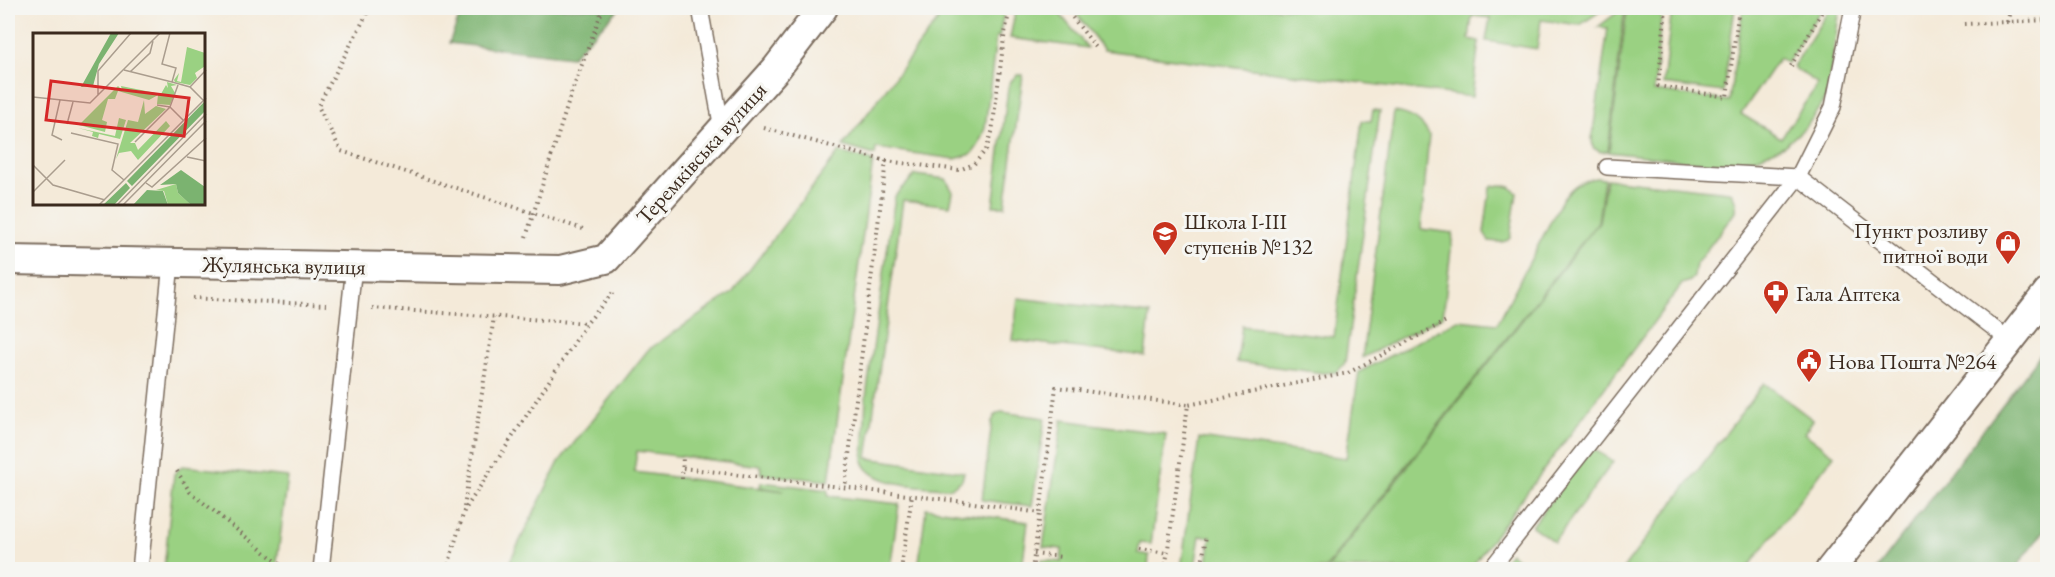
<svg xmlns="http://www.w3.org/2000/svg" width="2055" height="577" viewBox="0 0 2055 577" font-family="'EB Garamond',serif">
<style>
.green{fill:#9ad182;stroke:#6a7e50;stroke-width:1.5}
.forest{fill:#7bb370;stroke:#5b6e47;stroke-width:1.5}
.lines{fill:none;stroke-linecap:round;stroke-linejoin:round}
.lane-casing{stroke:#7c6d5f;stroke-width:18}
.street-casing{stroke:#7c6d5f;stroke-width:32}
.path{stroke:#7c6d5f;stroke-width:4;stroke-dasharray:1.5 4.5;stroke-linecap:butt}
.lane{stroke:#fff;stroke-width:15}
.street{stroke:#fff;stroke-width:28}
.labels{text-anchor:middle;stroke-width:6;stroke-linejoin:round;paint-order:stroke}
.street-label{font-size:22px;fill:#3b2a1e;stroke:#f6f6f2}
.poi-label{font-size:22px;fill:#3b2a1e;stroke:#f6f6f2;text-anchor:start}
.inset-road{fill:none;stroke:#aa9d8e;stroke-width:1.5}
.view{fill:#d62828;fill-opacity:0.15;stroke:#d62828;stroke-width:3}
.inset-edge{fill:none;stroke:#3b2a1e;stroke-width:3}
</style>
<rect width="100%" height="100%" fill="#f6f6f2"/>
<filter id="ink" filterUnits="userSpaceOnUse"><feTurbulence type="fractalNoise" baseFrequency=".0167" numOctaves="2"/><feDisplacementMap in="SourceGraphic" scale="12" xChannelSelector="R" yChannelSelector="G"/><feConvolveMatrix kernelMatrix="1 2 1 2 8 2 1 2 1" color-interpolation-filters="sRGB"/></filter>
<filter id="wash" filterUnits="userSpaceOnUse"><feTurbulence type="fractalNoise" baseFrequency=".008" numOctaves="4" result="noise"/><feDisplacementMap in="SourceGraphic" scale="24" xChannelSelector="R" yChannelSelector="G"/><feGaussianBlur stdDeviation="1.35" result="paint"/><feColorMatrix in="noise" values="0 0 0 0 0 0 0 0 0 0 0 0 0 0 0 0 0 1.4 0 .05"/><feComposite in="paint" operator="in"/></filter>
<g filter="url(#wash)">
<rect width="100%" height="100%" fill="#f4ead9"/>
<g class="green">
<polygon points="947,8 1005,8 999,37 996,37 985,128 978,146 972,154 955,159 876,148 875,155 843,146"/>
<polygon points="1016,8 1055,8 1088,48 1010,38"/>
<polygon points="1072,8 1605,8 1580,25 1541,20 1537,49 1486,41 1490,18 1472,16 1469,39 1479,41 1472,97 1104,50"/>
<polygon points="1623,8 1625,8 1608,151 1601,152 1593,148 1592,139 1608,28 1598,27"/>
<polygon points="1627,8 1662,8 1654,91 1729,101 1743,8 1822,8 1787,63 1779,58 1741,114 1781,138 1818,84 1793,67 1830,8 1840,8 1827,96 1807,126 1784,146 1759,157 1715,164 1609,152"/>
<polygon points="1672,8 1735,8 1723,92 1663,84"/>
<polygon points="1017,75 1023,75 1005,206 993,206 1008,89 1011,81"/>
<polygon points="1373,110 1380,111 1345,363 1337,372 1323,373 1237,362 1242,326 1334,337 1362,121 1371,121"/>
<path d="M1394,112c16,2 28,9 35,23l-8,94 32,4 -10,83 -81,42z"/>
<polygon points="839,152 873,161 829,481 761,474 761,466 637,451 634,472 784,491 760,487 761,482 828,490 828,496 899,504 890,569 506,569 559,462 648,350 732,293"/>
<path d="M915,175l31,4 7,13 -3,14 -47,-6 -36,258 97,14 -2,8 -11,8c-24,-1 -80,-1 -88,-27l3,-64 29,-201z"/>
<path d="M1596,178l8,1 -6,43 -273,347h-119l5,-32 -11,-1 -5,31 -4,2h-10l18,-131 147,20 13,-86 99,-52 39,4 66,-126c10,-12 18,-18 33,-20z"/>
<path d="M1606,179l123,13 3,1c3,6 5,11 4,18l-40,53 -2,13 -4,4 -8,3 -212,285h-143l272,-347z"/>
<path d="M1502,185l8,2 7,6 -7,45c-6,6 -14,4 -21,3l-5,-8 6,-44 3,-3z"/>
<polygon points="1018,298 1150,314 1145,356 1013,340"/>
<polygon points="1764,383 1813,420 1804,433 1834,455 1747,569 1623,569"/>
<polygon points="1001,412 1045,418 1032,506 982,500 992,422 995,415"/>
<polygon points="1062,420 1166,434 1151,544 1140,543 1138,553 1149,555 1148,569 1040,569 1041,560 1061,562 1062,549 1043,547"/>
<polygon points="1591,447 1613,462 1554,542 1532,526"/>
<polygon points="182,466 288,477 276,569 164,569 174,474"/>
<polygon points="926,508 1028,522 1022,569 918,569"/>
<polygon points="1510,553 1531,569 1498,570"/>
</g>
<g class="forest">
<polygon points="463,8 620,8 571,57 449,43"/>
<polygon points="2047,346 2047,527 2015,569 1877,569"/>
</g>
</g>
<g filter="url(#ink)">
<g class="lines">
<defs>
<g id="lane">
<polyline points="700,8 722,129"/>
<polyline points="1607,167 1798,177 1833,107 1853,8"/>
<polyline points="140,570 171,263"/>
<polyline points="321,570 354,266"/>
<polyline points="1490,570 1798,177 2009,340"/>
</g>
<g id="street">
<polyline points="8,260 560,270 606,259 776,69 823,8"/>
<polyline points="1830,570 2048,292"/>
</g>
</defs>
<use href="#lane" class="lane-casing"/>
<use href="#street" class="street-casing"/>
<g class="path">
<polyline points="370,8 318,106 341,151 586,230"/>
<polyline points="1065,8 1098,50"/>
<polyline points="1666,8 1658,86 1727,97 1739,8"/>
<polyline points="2007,22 2011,8"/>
<polyline points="1964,24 2048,20"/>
<polyline points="1791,66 1824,8"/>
<polyline points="764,128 886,161 845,487"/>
<polyline points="886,161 959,170 974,164 986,150 992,132 1004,38 1010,8"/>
<polyline points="526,237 571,94 603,8"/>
<polyline points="193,298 326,305"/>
<polyline points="372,308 586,323"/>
<polyline points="683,468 982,504 1040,513 1056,387 1188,405"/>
<polyline points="177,471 190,492 287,570"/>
<polyline points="682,479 683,456"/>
<polyline points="464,507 494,317"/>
<polyline points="1139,549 1167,553"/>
<polyline points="1034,554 1062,557"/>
<polyline points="447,570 464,511 587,323 615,290"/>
<polyline points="901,570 912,495"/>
<polyline points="1032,570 1040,513"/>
<polyline points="1165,570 1188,405 1348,373 1448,320"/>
<polyline points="1201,570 1206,536"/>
</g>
<use href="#lane" class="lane"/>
<use href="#street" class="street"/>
</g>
</g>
<defs>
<symbol id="school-pin" viewBox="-11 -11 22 30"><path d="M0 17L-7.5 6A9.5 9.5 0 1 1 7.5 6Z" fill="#c8321e" stroke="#f6f6f2"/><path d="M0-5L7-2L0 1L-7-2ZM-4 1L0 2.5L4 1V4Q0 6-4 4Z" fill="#fff"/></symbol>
<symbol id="shop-pin" viewBox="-11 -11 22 30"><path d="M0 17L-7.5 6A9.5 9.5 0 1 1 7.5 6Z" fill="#c8321e" stroke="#f6f6f2"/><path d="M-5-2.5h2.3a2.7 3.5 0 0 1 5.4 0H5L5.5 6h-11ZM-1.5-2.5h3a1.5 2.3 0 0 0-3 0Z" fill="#fff"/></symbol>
<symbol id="pharmacy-pin" viewBox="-11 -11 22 30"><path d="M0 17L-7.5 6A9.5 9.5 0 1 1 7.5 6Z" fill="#c8321e" stroke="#f6f6f2"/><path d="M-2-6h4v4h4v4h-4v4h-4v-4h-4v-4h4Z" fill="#fff"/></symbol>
<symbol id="civic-pin" viewBox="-11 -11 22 30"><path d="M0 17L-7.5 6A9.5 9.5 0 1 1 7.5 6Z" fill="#c8321e" stroke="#f6f6f2"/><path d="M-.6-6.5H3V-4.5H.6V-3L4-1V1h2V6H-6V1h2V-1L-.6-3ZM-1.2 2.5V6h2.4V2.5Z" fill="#fff"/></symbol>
</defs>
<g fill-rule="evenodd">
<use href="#school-pin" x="1150" y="219" width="30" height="40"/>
<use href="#shop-pin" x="1993" y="228" width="30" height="40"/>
<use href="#pharmacy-pin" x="1761" y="278" width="30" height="40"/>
<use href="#civic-pin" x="1794" y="346" width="30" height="40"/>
</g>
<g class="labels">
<g class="street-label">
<text transform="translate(701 153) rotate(-48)" y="8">Теремківська вулиця</text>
<text transform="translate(284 265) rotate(1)" y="8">Жулянська вулиця</text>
</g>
<g class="poi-label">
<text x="1184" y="229">Школа І-ІІІ<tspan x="1184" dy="25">ступенів №132</tspan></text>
<text x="1988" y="238" text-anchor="end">Пункт розливу<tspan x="1988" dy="25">питної води</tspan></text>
<text x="1796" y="301">Гала Аптека</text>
<text x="1828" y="369">Нова Пошта №264</text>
</g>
</g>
<g transform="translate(33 33)">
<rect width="172" height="172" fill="#f4ead9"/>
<path d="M154,14l18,6v13l-10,7 2,5 -7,7 -15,-3 -1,-2 5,-7 -2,8 4,1zM134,49l10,3 -6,1 4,7 -5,12 -13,-1 1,-9 -9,5 -31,-9 -3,8h-7l-6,21 5,2 -2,10 -26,-7 39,-39 4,4 -1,-4 40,8 5,-9 2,3zM111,67l1,14 11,-8 10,3 -36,34h5l3,7 28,-29 4,5 -32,34 -7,-9 -12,2 -3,6 12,-39 10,2zM86,85l7,2 -6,19 -21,-5 -1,4 -6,-2 1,-4 -15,-4 37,8zM143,151l2,9 13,12h-23l-4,-14 -8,-1z" fill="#9ad182"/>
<path d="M78,0h8l-20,31 -6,22 -12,1zM172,68v10l-73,75 -5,-5zM148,137l24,17v18h-14l-13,-12 -2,-9 -16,1zM93,150l4,5 -16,17h-11zM114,157l16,1 5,14h-35z" fill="#7bb370"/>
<path class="inset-road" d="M137,0l-8,31 14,4 -4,14 18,5 13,13M91,37l48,12M97,39l20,-19 3,-12M157,54l16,-17M65,62v-24l33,-38M0,64l57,6 70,-70M27,67l-8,35 10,5M124,72l13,2 8,-22M34,91l6,-22M38,100l47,11 -6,26 12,10M102,109l35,-35 13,13M154,124l19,4M0,132l20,20 52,15M113,150l6,4 54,-49M0,159l32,-32M66,172l107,-107M84,172l89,-91M90,172l83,-84"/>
<path class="view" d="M18,48l138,17 -5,38 -138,-16z"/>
<rect width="172" height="172" class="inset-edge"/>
</g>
<rect width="2055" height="577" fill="none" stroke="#f6f6f2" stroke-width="30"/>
</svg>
